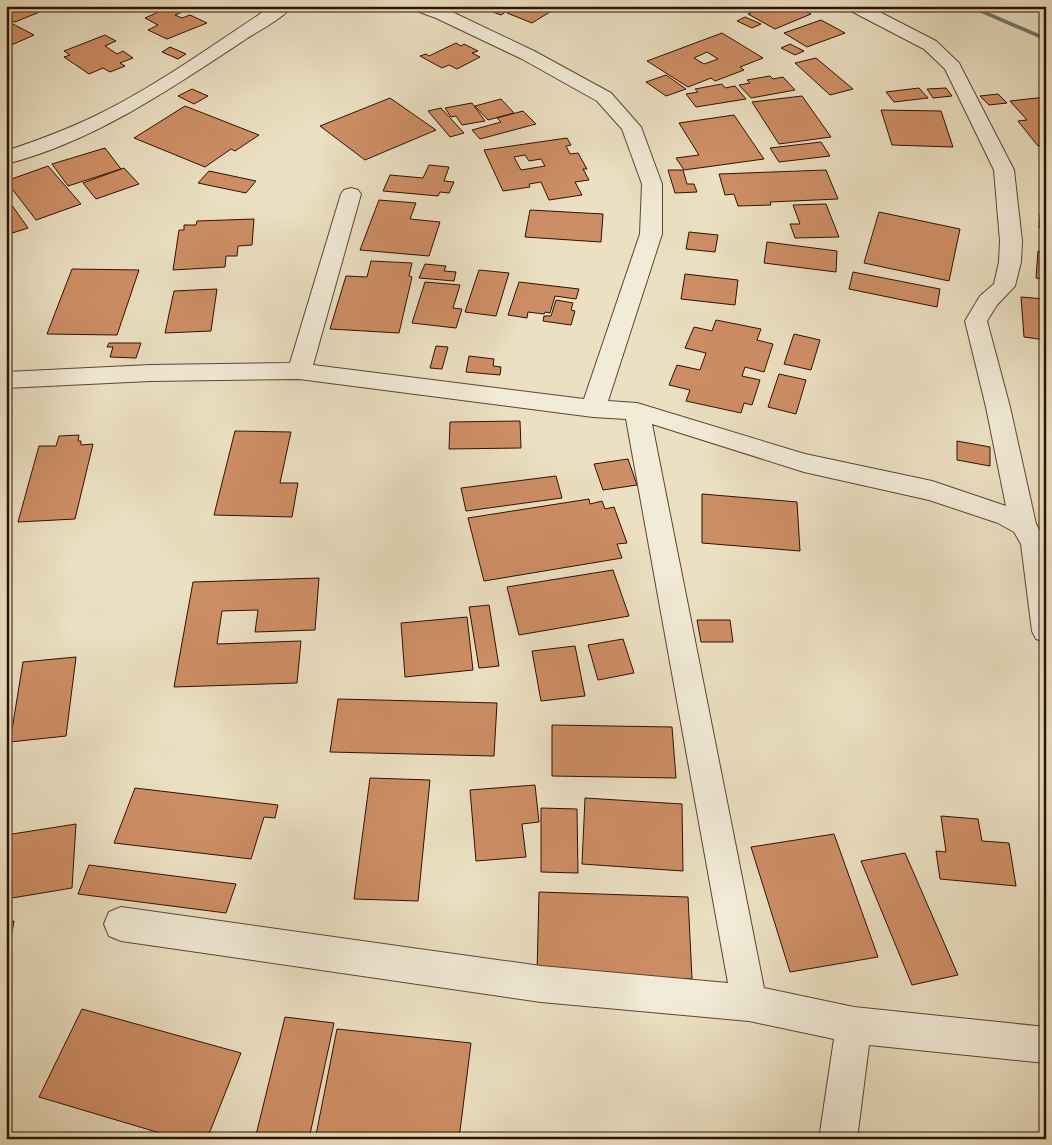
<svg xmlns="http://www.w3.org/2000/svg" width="1052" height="1145" viewBox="0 0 1052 1145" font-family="Vollkorn,serif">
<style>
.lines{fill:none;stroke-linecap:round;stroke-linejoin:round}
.stream{fill:#6e786c;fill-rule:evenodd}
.building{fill:#ce8e65;stroke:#301001;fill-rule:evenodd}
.minor-casing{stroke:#5f4431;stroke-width:2}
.minor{fill:#f2ebd7;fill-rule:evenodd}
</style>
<rect width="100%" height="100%" fill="#ebe0c2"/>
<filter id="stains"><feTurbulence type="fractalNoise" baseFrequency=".004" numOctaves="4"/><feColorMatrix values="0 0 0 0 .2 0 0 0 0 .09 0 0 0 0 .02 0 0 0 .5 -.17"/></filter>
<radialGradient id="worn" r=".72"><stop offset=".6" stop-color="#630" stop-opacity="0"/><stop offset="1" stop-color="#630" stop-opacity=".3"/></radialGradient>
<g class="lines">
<polygon class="stream" points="965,6 974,6 1046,37 1046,41"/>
</g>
<g class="building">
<polygon points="6,6 34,6 42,11 15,22 12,21 6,24"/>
<polygon points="490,6 503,6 510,9 501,15 485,9"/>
<polygon points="519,6 557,6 558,7 532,23 507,13"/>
<polygon points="767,6 796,6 811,14 775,29 748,14"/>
<polygon points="170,7 182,12 175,15 182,18 190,15 207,23 167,39 148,30 158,25 145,18"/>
<polygon points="745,17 761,24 752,28 737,21"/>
<polygon points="821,20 845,33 807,47 784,33"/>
<polygon points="11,23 34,35 7,47 6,25"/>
<path d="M722,33l41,25 -23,9 4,3 -29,11 -4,-3 -23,9 -41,-26zM707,52l11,7 -14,5 -10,-6z"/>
<polygon points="105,35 116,41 105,46 117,54 123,51 133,58 120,63 125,66 110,72 103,68 89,74 64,57 70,55 64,51"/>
<polygon points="456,43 461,46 464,44 478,51 472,53 480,57 457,69 449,65 442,68 420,56 426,54 429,56"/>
<polygon points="790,44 804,51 795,55 781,48"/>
<polygon points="170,47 186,54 178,59 162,52"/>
<polygon points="816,58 853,89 830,95 795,63"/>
<polygon points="666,75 686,89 666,96 646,82"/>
<polygon points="770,76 773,79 783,77 795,90 751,98 739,85 750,83 747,80"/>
<polygon points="722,84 725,88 735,86 746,99 696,107 686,94 698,92 695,89"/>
<polygon points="919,88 928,98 894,102 886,92"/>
<polygon points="946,88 952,96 933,98 927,89"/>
<polygon points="192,89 208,96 194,104 178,96"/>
<polygon points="998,94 1007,103 989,105 980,96"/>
<polygon points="802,96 831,137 779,144 752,102"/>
<polygon points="1046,97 1046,145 1038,146 1018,121 1027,120 1010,101"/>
<polygon points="390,98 436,130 365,160 320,126"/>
<polygon points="501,99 514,113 488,120 475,106"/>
<polygon points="472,103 485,121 462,125 456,116 451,117 445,108"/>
<polygon points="185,106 259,135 235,151 231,149 205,167 134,138"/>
<polygon points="441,108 464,133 450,137 428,111"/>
<polygon points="881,110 941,111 953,147 892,145"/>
<polygon points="523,111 536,124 480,139 472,130 501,122 497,118"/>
<polygon points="734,115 764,159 684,170 676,158 699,155 679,123"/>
<path d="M567,138l4,7 -5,1 4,8 8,-1 9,16h-4l6,11 -14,2 7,13 -33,5 -8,-18 -12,2 1,3 -27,4 -19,-41zM525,155l4,6 12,-2 4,7 -24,4 -7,-13z"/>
<polygon points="821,142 830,156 779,162 770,148"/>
<polygon points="105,148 121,169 68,186 52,164"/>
<polygon points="429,165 449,167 444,181 454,182 449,193 440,192 438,196 383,191 390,175 423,178"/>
<polygon points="48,166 81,204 36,220 6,181"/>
<polygon points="124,168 139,184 96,199 83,183"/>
<polygon points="668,170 683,170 687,184 694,184 697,192 675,193"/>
<polygon points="826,170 838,199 770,202 771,205 738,206 734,194 725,195 719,174"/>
<polygon points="209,171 256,181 246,193 198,183"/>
<polygon points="6,197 28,228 6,235"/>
<polygon points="379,200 416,203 410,219 440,222 429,256 360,250"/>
<polygon points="826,204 839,237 795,238 790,224 800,224 793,205"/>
<polygon points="530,210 603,214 601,242 525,237"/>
<polygon points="879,212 960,229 949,281 864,263"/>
<polygon points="1040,214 1046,215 1046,229 1039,228"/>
<polygon points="254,219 252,245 238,246 237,256 226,256 225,267 173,270 179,230 184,230 184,225 196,225 197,221"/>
<polygon points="689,232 718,235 715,252 686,249"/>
<polygon points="767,242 837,251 836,272 764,263"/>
<polygon points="1038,251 1046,252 1046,280 1036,278"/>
<polygon points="371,261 412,263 409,276 412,277 399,333 330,329 346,276 367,277"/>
<polygon points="425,264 446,266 444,271 456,272 454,281 419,278"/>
<polygon points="72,269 139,270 117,335 47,334"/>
<polygon points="479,270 509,273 496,316 465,312"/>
<polygon points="853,272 940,289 937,307 849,289"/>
<polygon points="685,274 738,280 735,305 681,299"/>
<polygon points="425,282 460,285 453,308 462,309 456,328 412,323"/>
<polygon points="519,282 579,289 576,299 555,296 550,313 545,312 544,314 528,312 527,318 508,315"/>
<polygon points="217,289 211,331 165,333 174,291"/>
<polygon points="1021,297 1044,299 1046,340 1024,337"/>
<polygon points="556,300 573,303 571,310 575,311 571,325 543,321 544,316 551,316"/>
<polygon points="716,320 761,329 757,340 773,344 764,372 745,367 742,376 760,380 752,405 744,403 741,413 686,401 690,390 669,385 677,365 700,370 706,353 685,348 694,327 712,331"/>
<polygon points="794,334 820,340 811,370 784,364"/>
<polygon points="109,343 141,343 136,358 110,357 113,347 107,347"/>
<polygon points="436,346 448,347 442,369 430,368"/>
<polygon points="469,356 494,359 493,366 501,367 500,375 466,372"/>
<polygon points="779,374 806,380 796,414 768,407"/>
<polygon points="520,421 521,448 449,449 450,422"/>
<polygon points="235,431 291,432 280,483 298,483 292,517 214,515"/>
<polygon points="79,435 78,441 81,441 81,445 93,444 75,519 18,522 39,446 56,446 59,436"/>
<polygon points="957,441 990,447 990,466 957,460"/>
<polygon points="628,459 637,485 603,490 594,464"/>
<polygon points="556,476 562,498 466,511 461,488"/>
<polygon points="702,494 797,502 800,551 702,543"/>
<polygon points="589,499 590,504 602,501 605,509 614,507 627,543 617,544 622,558 484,581 468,518"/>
<polygon points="613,570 629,616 519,635 507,587"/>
<polygon points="319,578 315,630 255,632 258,610 222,611 217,644 301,641 297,683 174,687 193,582"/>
<polygon points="489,605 499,666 479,668 469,607"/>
<polygon points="467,617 473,670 405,677 401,623"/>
<polygon points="697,620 730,620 733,642 701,642"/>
<polygon points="6,622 12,622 6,646"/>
<polygon points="623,639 634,673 598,680 588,645"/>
<polygon points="575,646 585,696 541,701 532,651"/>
<polygon points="76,657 66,736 10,742 23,662"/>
<polygon points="338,699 497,703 494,756 330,752"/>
<polygon points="552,725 672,727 676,778 552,776"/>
<polygon points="370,778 430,780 418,901 354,899"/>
<polygon points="535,785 539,822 522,824 526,857 476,861 470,790"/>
<polygon points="135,788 278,805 275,818 264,817 251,859 114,843"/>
<polygon points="585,798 682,804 683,871 582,864"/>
<polygon points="541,808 577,809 578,873 541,872"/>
<polygon points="941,816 978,819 982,841 1009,843 1016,886 940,879 936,851 946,852"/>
<polygon points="76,824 72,888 6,899 6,835"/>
<polygon points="834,834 878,957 790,972 751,847"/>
<polygon points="905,853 958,975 912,985 861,861"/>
<polygon points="89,865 236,884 226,913 78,894"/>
<polygon points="539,892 688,897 692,979 537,973"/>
<polygon points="14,921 10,944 6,945 6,922"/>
<polygon points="82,1009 241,1053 207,1139 180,1139 39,1097"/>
<polygon points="285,1017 334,1023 309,1139 255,1139"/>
<polygon points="337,1029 471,1043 459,1139 349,1139 316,1135"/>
</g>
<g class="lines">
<defs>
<g id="minor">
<path d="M272,6h20c-8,12 -34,25 -46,33 -74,49 -153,103 -240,125v-13c30,-10 60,-21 89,-35 62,-30 119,-72 177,-110z"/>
<polygon points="412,6 436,6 448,10 534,51 611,93 641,127 662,184 662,234 608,401 637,403 805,454 932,481 1006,506 986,407 965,321 980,296 994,284 999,262 1000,241 994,170 945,69 924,49 849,10 847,6 868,6 936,41 959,63 1014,170 1022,241 1021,262 1015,286 997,305 987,321 1010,407 1036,524 1046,541 1046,642 1036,639 1032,631 1021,544 1014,532 998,523 929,500 804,472 652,424 764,988 854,1007 1046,1027 1046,1063 869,1045 857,1139 819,1139 834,1039 749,1021 541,1002 121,941 109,936 104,924 109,912 121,907 541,966 728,983 626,419 593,417 299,379 150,381 6,388 6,372 150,365 290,363 341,194 344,190 351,188 358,190 361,194 313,365 584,399 640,234 642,184 622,129 597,101 522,59 436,18 414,10"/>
</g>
</defs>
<use href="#minor" class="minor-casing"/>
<use href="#minor" class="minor"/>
</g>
<rect width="1052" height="1145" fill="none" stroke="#ebe0c2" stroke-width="25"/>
<rect x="8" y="8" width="1037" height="1130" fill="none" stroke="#301001" stroke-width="2.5"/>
<rect x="12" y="12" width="1027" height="1120" fill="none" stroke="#301001"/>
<rect width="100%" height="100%" filter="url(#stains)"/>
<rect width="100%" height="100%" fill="url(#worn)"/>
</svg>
